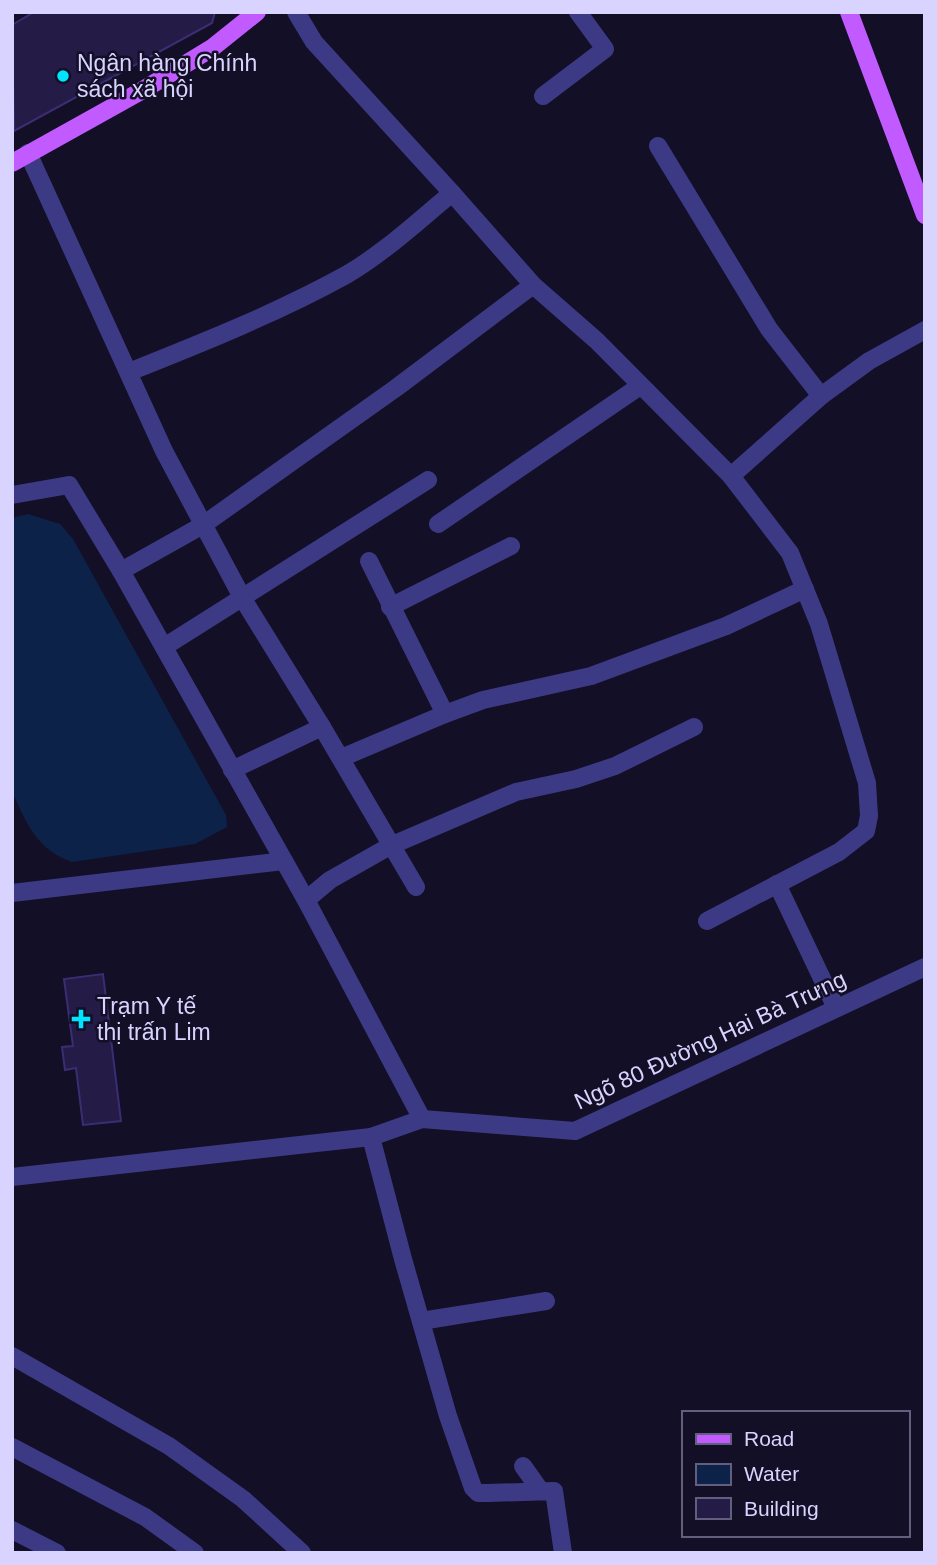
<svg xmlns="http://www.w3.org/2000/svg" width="937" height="1565" viewBox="0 0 937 1565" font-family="Helvetica,sans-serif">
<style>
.water{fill:#0c2248}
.building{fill:#241b47;stroke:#3b2d73;stroke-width:2}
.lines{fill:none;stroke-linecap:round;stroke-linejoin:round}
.street{stroke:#3d3a85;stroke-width:18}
.primary{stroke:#c25bff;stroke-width:18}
.poi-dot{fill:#00e5ff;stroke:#130f26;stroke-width:2.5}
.labels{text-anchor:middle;stroke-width:5;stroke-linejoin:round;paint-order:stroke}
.poi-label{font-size:23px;fill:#d9d4ff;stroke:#130f26;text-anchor:start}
.street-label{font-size:23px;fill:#d9d4ff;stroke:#130f26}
</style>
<rect width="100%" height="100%" fill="#130f26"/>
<path class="water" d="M28,514l32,10 13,15 153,276 1,12 -32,17 -123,18c-35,-12 -46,-39 -60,-71v-273z"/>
<g class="building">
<polygon points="34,12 215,12 212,23 14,131 12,25"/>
<polygon points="103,974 121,1121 83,1125 76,1068 65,1070 62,1047 73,1046 64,979"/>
</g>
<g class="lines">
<g class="street">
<polyline points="296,12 314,42 452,193 533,285 597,341 731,476 790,553 819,624 867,783 869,816 866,831 839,852 707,921"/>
<polyline points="543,96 605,49 578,12"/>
<polyline points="658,146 769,329 821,396"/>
<polyline points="28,153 164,451 243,599 322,727 416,887"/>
<path d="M129,372c73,-29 148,-59 217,-97 38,-22 72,-54 106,-82"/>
<polyline points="731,476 821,396 869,361 925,330"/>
<polyline points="12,495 69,485 121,571 306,900 422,1119"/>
<polyline points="438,524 640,386"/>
<polyline points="369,561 445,714"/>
<polyline points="121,571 203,525 396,388 533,285"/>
<polyline points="390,607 511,546"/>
<polyline points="164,647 428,480"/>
<polyline points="341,758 445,714 483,700 591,676 726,626 805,589"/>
<polyline points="232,770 322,727"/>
<polyline points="777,884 836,1008"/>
<polyline points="12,893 284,861"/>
<polyline points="306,900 330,880 390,846 516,792 576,779 615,766 694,727"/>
<polyline points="371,1137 403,1259 448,1416 473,1488 478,1493 488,1493 554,1491 563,1553"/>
<polyline points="12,1177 371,1137 422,1119 575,1131 925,967"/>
<polyline points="421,1321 546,1301"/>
<polyline points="12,1356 169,1446 243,1499 302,1553"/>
<polyline points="12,1447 145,1517 195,1553"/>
<polyline points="523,1466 540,1490"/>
<polyline points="12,1530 57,1553"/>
</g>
<g class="primary">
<polyline points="849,12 925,215"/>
<polyline points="12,163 143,90 212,48 257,12"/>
</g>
</g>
<g class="poi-dot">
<circle cx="63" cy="76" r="7"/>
<path d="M77.5 1008.5h7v7h7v7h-7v7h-7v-7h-7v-7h7z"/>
</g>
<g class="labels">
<g class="poi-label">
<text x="77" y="71">Ngân hàng Chính<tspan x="77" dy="26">sách xã hội</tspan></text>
<text x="97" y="1014">Trạm Y tế<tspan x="97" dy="26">thị trấn Lim</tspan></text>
</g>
<g class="street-label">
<text transform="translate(710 1040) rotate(-25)" y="8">Ngõ 80 Đường Hai Bà Trưng</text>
</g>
</g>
<rect width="937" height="1565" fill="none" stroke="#d9d4ff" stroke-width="28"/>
<rect x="682" y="1411" width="228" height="126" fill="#130f26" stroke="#625e7d" stroke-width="2"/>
<rect x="696" y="1434" width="35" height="10" fill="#c25bff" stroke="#625e7d" stroke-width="2"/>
<text x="744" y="1446" font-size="21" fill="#d9d4ff">Road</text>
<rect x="696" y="1464" width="35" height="21" fill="#0c2248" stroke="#625e7d" stroke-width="2"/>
<text x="744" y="1481" font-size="21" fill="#d9d4ff">Water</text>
<rect x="696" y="1498" width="35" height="21" fill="#241b47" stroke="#625e7d" stroke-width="2"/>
<text x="744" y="1516" font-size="21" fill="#d9d4ff">Building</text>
</svg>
